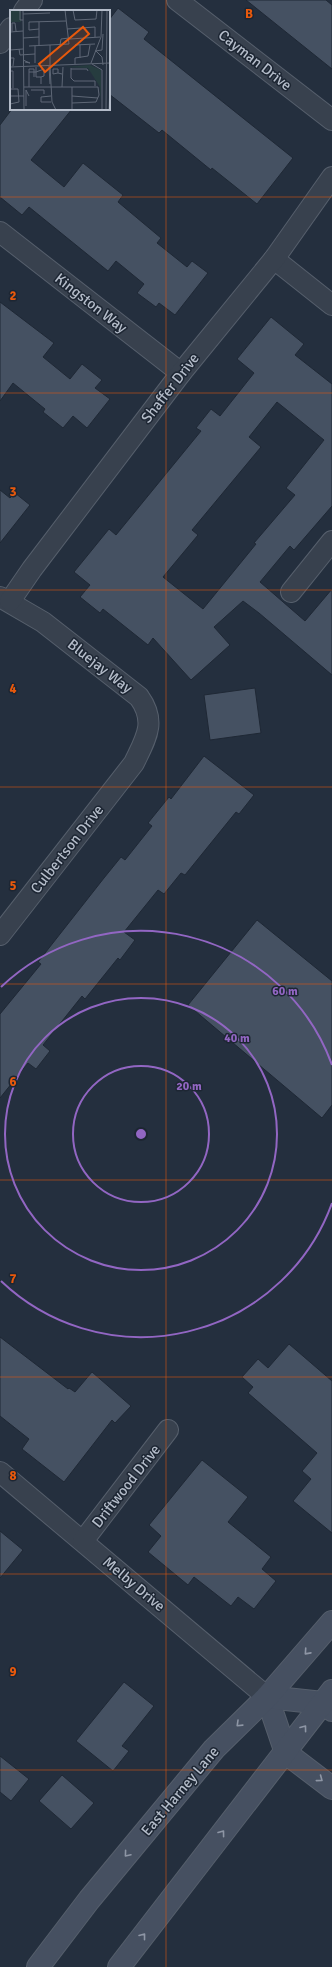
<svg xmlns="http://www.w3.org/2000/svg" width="332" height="1967" viewBox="0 0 332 1967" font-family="Signika,sans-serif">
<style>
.building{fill:#455162;stroke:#1f2835;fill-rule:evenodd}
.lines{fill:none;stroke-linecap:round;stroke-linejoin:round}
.street-casing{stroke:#565f6c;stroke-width:22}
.secondary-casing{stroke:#565f6c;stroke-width:24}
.street{stroke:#38414e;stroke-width:20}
.secondary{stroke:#465061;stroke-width:22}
.oneway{stroke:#8e96a5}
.grid{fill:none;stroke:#e8590c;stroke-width:1;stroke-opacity:0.55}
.ring{fill:none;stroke:#9266c3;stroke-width:2}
.labels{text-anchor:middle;stroke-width:3;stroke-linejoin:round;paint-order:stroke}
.street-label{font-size:15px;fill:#b4bcc9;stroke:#1d2633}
.inset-road{fill:none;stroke:#5e6776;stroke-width:1}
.view{fill:#e8590c;fill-opacity:0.15;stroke:#e8590c;stroke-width:2}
.inset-edge{fill:none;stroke:#b4bcc9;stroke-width:2}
.grid-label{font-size:13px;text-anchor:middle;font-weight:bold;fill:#e8590c;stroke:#1d2633;stroke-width:3;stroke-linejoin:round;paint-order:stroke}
.centre{fill:#9266c3;stroke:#1d2633;stroke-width:2}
.ring-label{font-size:12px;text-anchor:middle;font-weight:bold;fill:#9266c3;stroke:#1d2633;stroke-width:3;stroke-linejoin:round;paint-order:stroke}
</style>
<rect width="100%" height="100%" fill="#242f3e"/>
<g class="building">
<polygon points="246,0 326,0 332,5 332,69"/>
<polygon points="118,8 149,32 144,39 293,158 257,204 212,168 211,170 162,130 159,133 109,94 109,20"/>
<polygon points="12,109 72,109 31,160 64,187 83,163 123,195 118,202 161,238 157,243 187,267 192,261 208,273 175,315 159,303 156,307 137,293 144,284 116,261 108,271 29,207 22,215 0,197 0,125"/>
<polygon points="0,302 54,343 43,357 70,379 82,364 102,380 95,388 110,399 87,428 73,416 63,428 43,412 45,409 13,383 0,401"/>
<path d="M271,317l33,27 -9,11 37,29v122l-38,44 -4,-4 -30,36 45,39 27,-32v86l-73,-62 -16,-12 -29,26 16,18 -39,35 -38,-42 -5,7 -45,-36 -3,4 -20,-16 10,-12 -16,-13 35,-43 7,6 85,-104 -5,-3 15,-19 9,7 34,-43 -17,-14zM277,402l47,38 -38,48 9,7 -41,48 2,1 -53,65 -40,-32 35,-42 -6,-5 69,-83 -12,-10z"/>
<polygon points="0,490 10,498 15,493 30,505 0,543"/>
<polygon points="255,688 261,733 210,740 204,695"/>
<polygon points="204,756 254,795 239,814 236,812 185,875 181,873 164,894 158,890 124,932 135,940 120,960 118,958 85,999 82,996 43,1045 50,1051 36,1069 28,1063 0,1098 0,1014 41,964 38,962 104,878 121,857 125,860 152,826 148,823 169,797 171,799"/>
<polygon points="257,920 332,981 332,1105 322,1118 188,1005"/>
<polygon points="0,1337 68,1389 69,1388 75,1392 92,1372 131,1406 115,1423 112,1420 64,1482 22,1449 29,1439 0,1416"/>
<polygon points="289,1344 332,1381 332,1533 293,1501 311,1479 302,1471 317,1453 248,1393 253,1387 242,1377 258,1359 268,1368"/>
<polygon points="202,1460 248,1497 228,1522 271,1557 262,1569 276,1581 254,1609 238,1597 231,1606 194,1577 188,1585 148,1552 161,1536 149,1525"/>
<polygon points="0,1531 23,1550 0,1578"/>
<polygon points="124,1682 154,1706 122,1746 129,1751 113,1771 76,1741"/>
<polygon points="0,1756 29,1779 11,1801 0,1792"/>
<polygon points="62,1775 94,1803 71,1829 39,1801"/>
</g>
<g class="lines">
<defs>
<g id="street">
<polyline points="177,0 332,120"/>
<polyline points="24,11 32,0"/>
<polyline points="0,43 11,28"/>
<polyline points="0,232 181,373"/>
<polyline points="274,259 332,305"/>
<polyline points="291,592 332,541"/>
<path d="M0,597l43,25 96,75c18,25 7,41 -5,66l-134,172"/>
<polyline points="10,601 32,569 181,373 274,259 332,177"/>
<polyline points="0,1472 267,1697"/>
<polyline points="83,1541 168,1430"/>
</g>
<g id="secondary">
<polyline points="267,1697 286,1753 332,1788"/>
<polyline points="267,1697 323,1703 332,1710"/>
<polyline points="38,1967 89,1900 214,1749 267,1697 332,1622"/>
<polyline points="119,1967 332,1691"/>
</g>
</defs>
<use href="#street" class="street-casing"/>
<use href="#secondary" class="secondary-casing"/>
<use href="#street" class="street"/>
<use href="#secondary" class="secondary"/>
</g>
<defs><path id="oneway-chevron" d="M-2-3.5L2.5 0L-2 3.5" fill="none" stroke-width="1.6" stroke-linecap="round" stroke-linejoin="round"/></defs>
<g class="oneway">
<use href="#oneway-chevron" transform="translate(307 1652) rotate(132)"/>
<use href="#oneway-chevron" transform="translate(239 1724) rotate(136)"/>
<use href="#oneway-chevron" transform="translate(304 1728) rotate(-53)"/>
<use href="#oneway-chevron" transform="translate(320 1779) rotate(37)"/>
<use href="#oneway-chevron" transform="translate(222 1833) rotate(-53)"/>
<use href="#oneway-chevron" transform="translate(127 1854) rotate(130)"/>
<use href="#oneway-chevron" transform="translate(143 1936) rotate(-52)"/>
</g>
<path class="grid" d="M166,0v1967M0,197h332M0,393h332M0,590h332M0,787h332M0,984h332M0,1180h332M0,1377h332M0,1574h332M0,1770h332"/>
<g class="ring">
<circle cx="141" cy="1134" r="68"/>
<circle cx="141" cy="1134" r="136"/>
<path d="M332 1203A203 203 0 0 1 1 1281M1 987A203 203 0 0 1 332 1065"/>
</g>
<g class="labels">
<g class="street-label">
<text transform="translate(255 60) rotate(38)" y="5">Cayman Drive</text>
<text transform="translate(91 303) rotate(38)" y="5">Kingston Way</text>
<text transform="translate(170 388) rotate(-52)" y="5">Shaffer Drive</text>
<text transform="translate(100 666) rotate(38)" y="5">Bluejay Way</text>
<text transform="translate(67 849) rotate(-52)" y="5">Culbertson Drive</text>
<text transform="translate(126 1486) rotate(-52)" y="5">Driftwood Drive</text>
<text transform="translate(134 1584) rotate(40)" y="5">Melby Drive</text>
<text transform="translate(180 1791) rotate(-50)" y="5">East Harney Lane</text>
</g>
</g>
<g transform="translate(10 10)">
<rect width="100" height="100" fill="#242f3e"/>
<path d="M0,0h11v12h-11zM80,55l11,5v34l-1,-17 -12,-19 -23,-1z" fill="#263c3f"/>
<path class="inset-road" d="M10,0v10h3M13,0l1,100M63,0l2,10 21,-1 1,-9M13,4l27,-1M29,12v23M29,19l-10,1v-8l37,-1M57,19l28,-2v10M2,21v-8h3l1,8M0,22l13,-1M13,28l16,-1M60,29l30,-2M40,35v20M50,35l1,-6 8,-1M65,35l20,-1M70,35v13M19,36l40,-2 -4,-34M9,39l1,6 15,-1M0,40l13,-1M85,41l7,-1 1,-16M86,41l6,6 1,8M0,48h4l-1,8M13,50l7,3 -5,-1M25,53v-17M81,53l10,-26 1,-27M65,54v-6l13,-2 2,-11M82,54l10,6v40M39,56l1,18M40,56l2,36 4,8M0,57l100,-4M61,58v10l3,3h21v5M61,59h16l1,2M0,61h3v17M19,62v-3h5v8M48,63l-5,1v-5h5v4l4,1M31,67l3,-1v-7l-8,3v5h5v7M14,77h74l1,8 -3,7 -24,1M19,77v-15h7v-5M52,77l1,-20M62,77v23M0,79h8l1,13 -9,2M21,80h13v4M0,86h14M41,86l-10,1v5h10M62,86l26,2M16,96v-16l3,6M96,100l1,-100M99,100l1,-25"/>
<path class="view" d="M73,17l6,7 -44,38 -6,-8z"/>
<rect width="100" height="100" class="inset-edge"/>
</g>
<g class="grid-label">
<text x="249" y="18">B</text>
<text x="13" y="300">2</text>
<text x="13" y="496">3</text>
<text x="13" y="693">4</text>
<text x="13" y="890">5</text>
<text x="13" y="1086">6</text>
<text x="13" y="1283">7</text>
<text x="13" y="1480">8</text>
<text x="13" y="1676">9</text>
</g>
<circle cx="141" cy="1134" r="6" class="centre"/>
<g class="ring-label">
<text x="285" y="995">60 m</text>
<text x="237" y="1042">40 m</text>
<text x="189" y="1090">20 m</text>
</g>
</svg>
